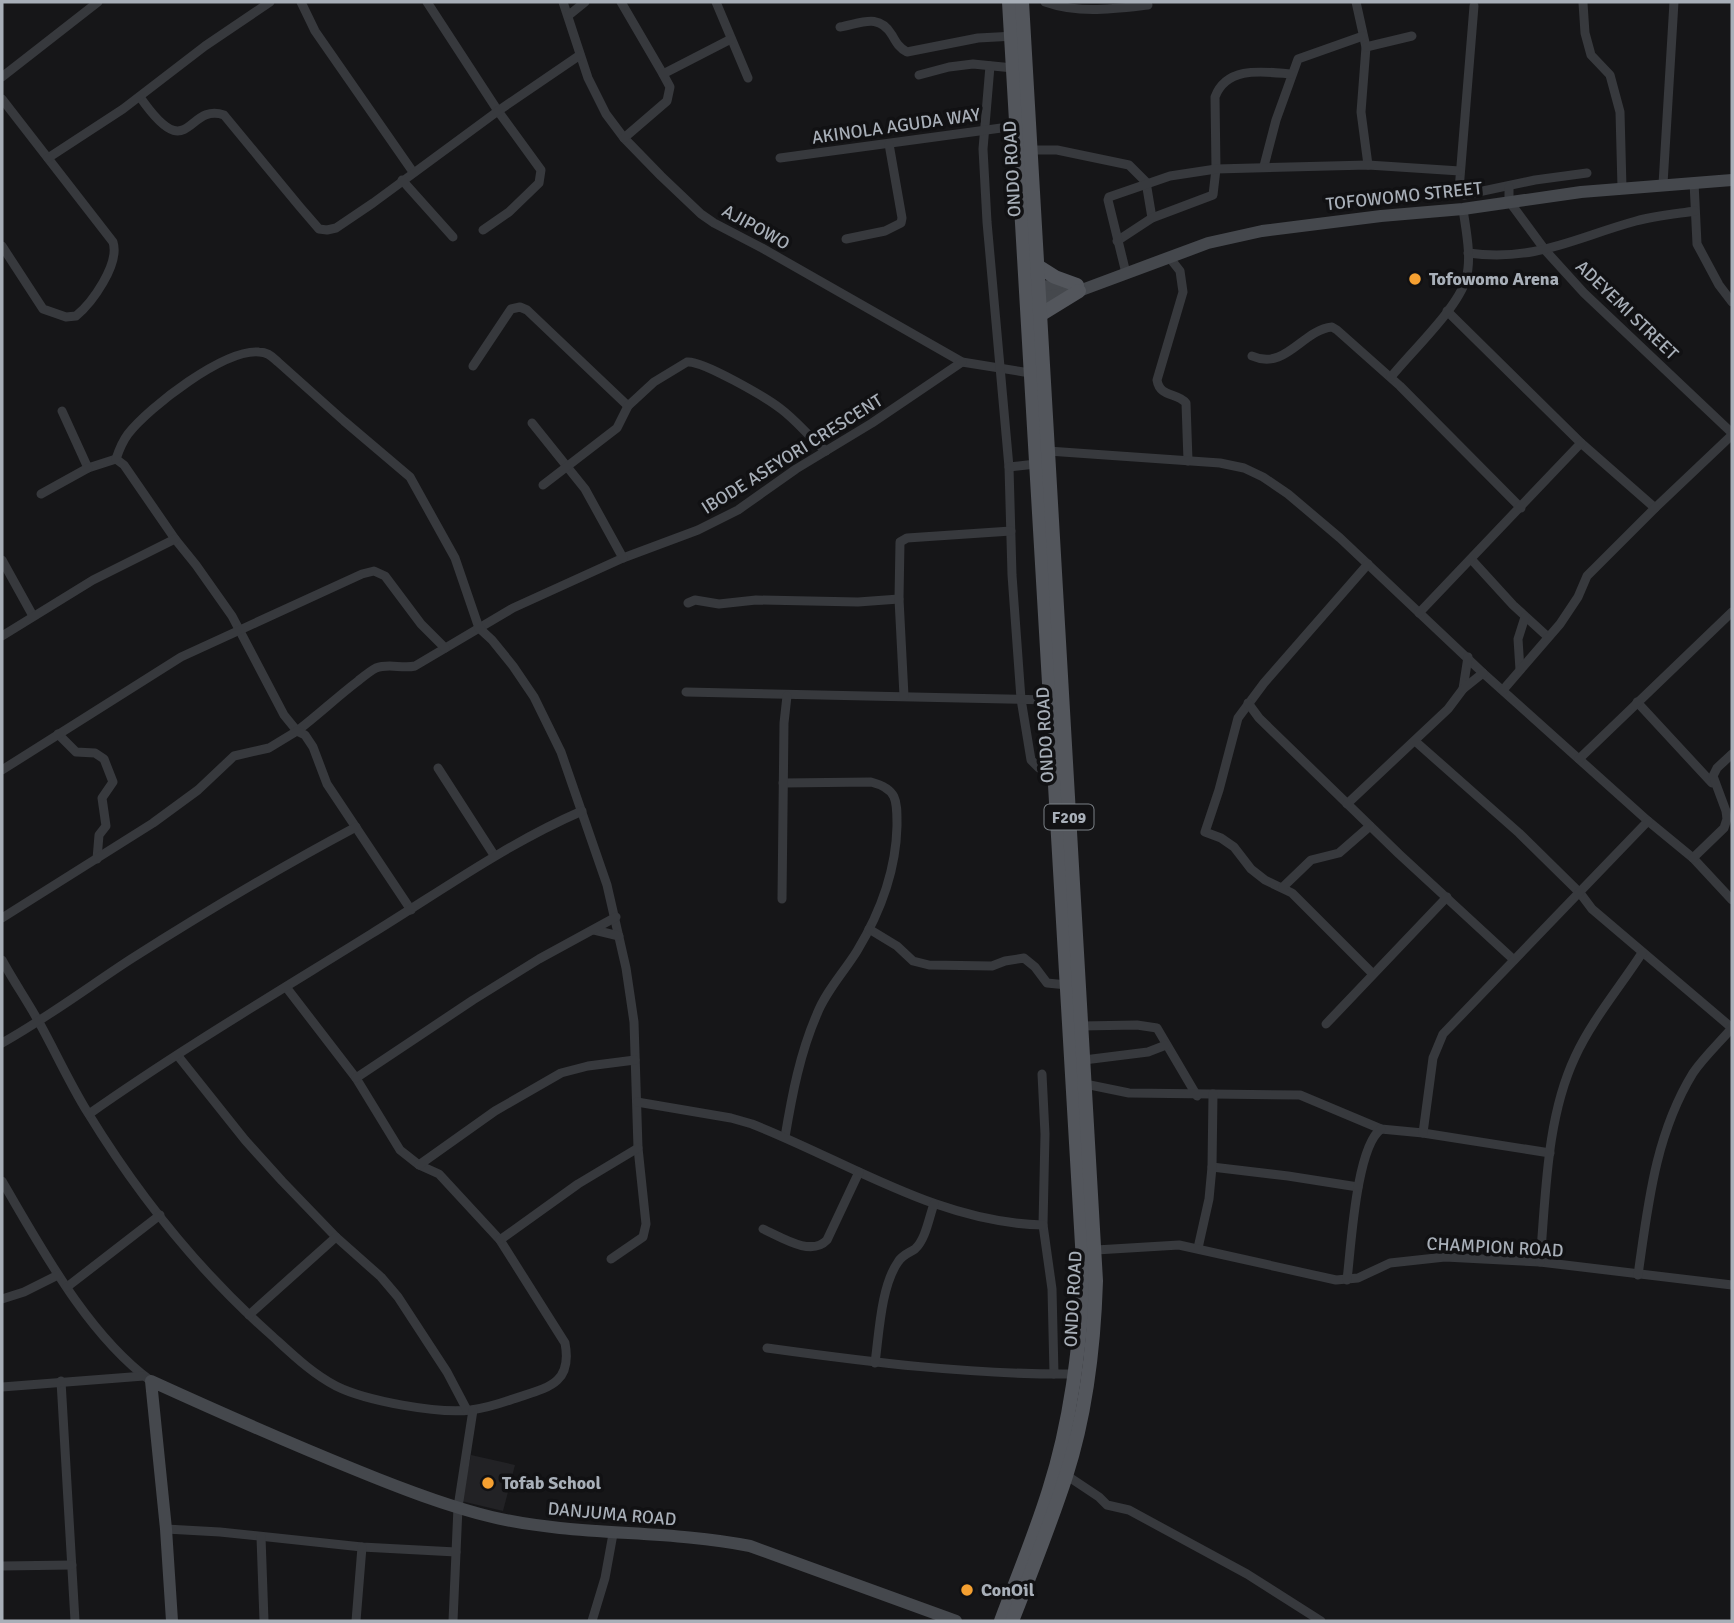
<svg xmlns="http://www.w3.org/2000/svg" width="1734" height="1623" viewBox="0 0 1734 1623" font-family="Signika,sans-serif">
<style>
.built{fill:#222225}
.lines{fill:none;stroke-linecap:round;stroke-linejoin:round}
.street{stroke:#37393d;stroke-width:9}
.secondary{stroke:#45484d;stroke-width:12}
.primary{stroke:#53565c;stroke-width:14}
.poi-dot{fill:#f5a031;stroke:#111113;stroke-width:2.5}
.labels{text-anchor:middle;stroke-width:7;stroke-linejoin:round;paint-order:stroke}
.shield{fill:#111113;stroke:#7b8086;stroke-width:2}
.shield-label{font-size:16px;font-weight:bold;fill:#a8afb8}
.street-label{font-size:18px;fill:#a8afb8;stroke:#111113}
.poi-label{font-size:18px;font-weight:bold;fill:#a8afb8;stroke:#111113;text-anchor:start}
</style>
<rect width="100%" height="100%" fill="#161618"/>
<polygon class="built" points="471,1455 515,1465 503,1511 461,1501"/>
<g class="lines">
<g class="street">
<polyline points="301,2 315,31 413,172"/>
<polyline points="427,2 498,111 541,170 539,183 509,212 483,230"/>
<polyline points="563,2 588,78 606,114 624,138 661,176 701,214 714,223 762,248 962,362 1030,373"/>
<polyline points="621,2 663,74"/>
<polyline points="716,2 748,78"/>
<path d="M1045,2c34,12 68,7 103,3"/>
<polyline points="1356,2 1366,47 1361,112 1368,165"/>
<polyline points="1583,3 1585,33 1591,55 1610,75 1620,112 1622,188"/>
<polyline points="1474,6 1459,190 1464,195 1535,180 1587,173"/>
<polyline points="569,15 585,2"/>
<path d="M840,27c22,-4 39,-14 52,8 4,7 7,13 15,17l71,-14 37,-2"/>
<polyline points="1366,47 1412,36"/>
<polyline points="990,66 983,149 987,222 1009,467 1012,575 1021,699 1031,760 1039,768 1054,770"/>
<polyline points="919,75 949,67 973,64 1013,68"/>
<polyline points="2,77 98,2"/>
<path d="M140,97c50,72 46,5 84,18l76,92 19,22 8,1 9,-2 37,-25 125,-92 82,-56"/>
<path d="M2,99l111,143c7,22 -21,61 -37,74l-10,1 -23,-8 -41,-63"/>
<polyline points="624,138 667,101 670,87 663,74 731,39"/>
<polyline points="1030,150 1057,150 1129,165 1146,182 1152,218"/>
<polyline points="48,158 123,109 205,46 270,2"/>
<polyline points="780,158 1016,126"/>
<polyline points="1264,166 1276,120 1298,59 1363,36"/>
<polyline points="402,180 453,237"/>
<polyline points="1694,182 1697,244 1719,285 1732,302"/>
<polyline points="1663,184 1674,2"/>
<polyline points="1509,187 1509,201 1545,250 1584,293 1732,433"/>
<polyline points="846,239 885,231 901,223 902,218 889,144"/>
<path d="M1117,241l35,-23 61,-23 3,-26 -1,-72c12,-32 50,-25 76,-23"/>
<path d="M1468,253c68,9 106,-15 168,-32 19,-5 39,-7 59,-10"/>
<path d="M1169,257l11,14 3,21 -26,88c3,18 20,12 29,23l2,58"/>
<polyline points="1126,273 1108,200 1109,197 1170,176 1216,169 1368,165 1460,171"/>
<polyline points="1447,311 1581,443 1655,508"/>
<path d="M1252,356c34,15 50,-26 80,-29l5,3 63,56 121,122"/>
<polyline points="473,366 511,309 520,307 527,310 628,406"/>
<path d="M1391,377c20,-25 67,-69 75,-98 6,-22 0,-48 -3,-70"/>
<path d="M62,411l26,57 28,-9 8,6 51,74 21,26 36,51 52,99 13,16c21,-16 40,-34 61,-50 5,-4 12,-10 18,-13 13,-5 26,1 39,-2l98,-58 110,-50 75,-28 40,-20 58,-41 76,-46 90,-61"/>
<polyline points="532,423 585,489 623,558"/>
<polyline points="1048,451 1220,463 1244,468 1263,477 1288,494 1340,538 1483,673 1648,821 1693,858 1732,900"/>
<path d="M116,459c3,-9 6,-17 12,-25 21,-27 96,-85 131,-82 9,0 13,5 19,10l66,59 66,56 45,81 24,70 13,12 21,26 21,31 27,55 46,133 19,83 8,54 4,126 8,76 -3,13 -32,22"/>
<polyline points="1009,467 1036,464"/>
<path d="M543,485l74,-57 11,-22 26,-24 33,-20c15,-2 80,36 94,47 16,12 29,29 45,42"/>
<polyline points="41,494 88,468"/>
<polyline points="1471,559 1513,605 1548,637"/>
<polyline points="2,560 33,616"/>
<polyline points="1368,564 1264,683 1238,718 1219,790 1205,832 1221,838 1234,847 1251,869 1265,880 1292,893 1372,973"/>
<polyline points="688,603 695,600 719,604 756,600 858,602 899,599"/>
<polyline points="1419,613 1581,443"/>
<polyline points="2,636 93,580 175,539"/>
<polyline points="1520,670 1518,639 1525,617"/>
<polyline points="1463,689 1468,657"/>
<polyline points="1503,690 1560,624 1578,597 1587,576 1655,508 1732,435"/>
<polyline points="686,692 1050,700"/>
<polyline points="904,696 899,599 900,542 907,538 1011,531"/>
<polyline points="1637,702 1712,783"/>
<polyline points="1248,703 1259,718 1399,854 1514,960"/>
<polyline points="58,734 76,752 95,753 104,759 113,782 102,798 106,826 99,835 97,859"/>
<polyline points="1415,741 1519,833 1580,893 1592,909 1732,1028"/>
<polyline points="1579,759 1732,612"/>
<polyline points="438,768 494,855"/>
<polyline points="2,770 181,657 362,574 374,571 385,576 421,624 445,648"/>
<path d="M783,783l88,-1c27,7 26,19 26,44 -1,44 -17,87 -40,125 -13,21 -31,40 -40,63 -17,39 -25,81 -32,123"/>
<polyline points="1347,804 1448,709 1463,689 1483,673"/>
<polyline points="1693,858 1724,828 1727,819 1726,811 1713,776 1717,768 1732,754"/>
<polyline points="1283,887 1311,860 1339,853 1370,826"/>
<polyline points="782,899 784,723 787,696"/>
<polyline points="2,918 153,823 198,790 234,756 269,748 297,731 305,735 313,747 327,784 411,910"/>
<polyline points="869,929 897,946 913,961 929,965 992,966 1005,961 1024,958 1035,967 1047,983 1067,985"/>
<polyline points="594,930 619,936"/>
<path d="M2,960c12,22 26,42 38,64 16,29 30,60 48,89 49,80 111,158 182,221 21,19 41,39 66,52 30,15 102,28 135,24 14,-2 28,-6 42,-11 33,-11 60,-14 52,-56l-65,-103 -61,-66 -20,-9 -19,-15 -44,-72 -70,-91"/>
<polyline points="1326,1024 1447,897"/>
<polyline points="1081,1026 1137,1025 1157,1028 1197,1096"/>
<path d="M2,1043c45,-25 86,-56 129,-84 74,-47 148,-91 225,-132"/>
<polyline points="178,1056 245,1140 282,1181 336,1237 381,1277 398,1297 447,1372 467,1410"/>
<polyline points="1084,1060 1148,1052 1166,1045"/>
<polyline points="1042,1074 1045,1134 1043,1225 1052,1289 1054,1374"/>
<polyline points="356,1078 473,1000 539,959 616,917"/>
<polyline points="1085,1084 1129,1093 1300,1095 1381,1129 1423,1133 1550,1153"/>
<path d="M637,1102l94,16 21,6c95,37 186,99 291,101"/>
<path d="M89,1114c91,-64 187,-121 282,-180 70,-43 135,-90 211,-123"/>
<polyline points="1423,1133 1433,1058 1443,1034 1648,821"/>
<polyline points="419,1165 495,1111 561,1073 588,1066 635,1060"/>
<polyline points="1212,1167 1288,1176 1358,1187"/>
<path d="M2,1181c40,68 85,153 149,200"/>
<path d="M763,1229c18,8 48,28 64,11l32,-68"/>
<polyline points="500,1240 578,1184 638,1148"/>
<polyline points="1198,1248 1209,1199 1212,1167 1213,1094"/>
<polyline points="1096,1250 1179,1245 1336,1280 1358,1278 1390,1263 1445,1257 1540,1262 1732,1285"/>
<path d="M1540,1262c6,-67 6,-143 35,-205 17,-37 45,-70 67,-104"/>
<path d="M1638,1275c10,-70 17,-140 55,-202 11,-16 26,-30 39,-45"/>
<path d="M1347,1280c4,-32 9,-133 34,-151"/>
<polyline points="67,1287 160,1215"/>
<polyline points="2,1299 24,1292 58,1275"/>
<polyline points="249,1315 336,1237"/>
<path d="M767,1348c102,14 204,27 308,26"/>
<path d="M875,1363c4,-29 6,-77 23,-101 4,-7 11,-9 17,-13 11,-10 14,-32 19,-45"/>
<polyline points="61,1381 75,1621"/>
<polyline points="2,1387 144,1376"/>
<polyline points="1066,1475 1099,1497 1107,1505 1129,1510 1247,1574 1321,1621"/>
<polyline points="166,1529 220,1532 362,1547 456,1552"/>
<polyline points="261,1537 264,1621"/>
<polyline points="2,1566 72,1565"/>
<polyline points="356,1621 362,1547"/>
<polyline points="453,1621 458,1507 473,1410"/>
<polyline points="592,1621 605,1578 613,1534"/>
</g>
<g class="secondary">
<polyline points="1029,287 1074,285"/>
<polyline points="1032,300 1079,291 1208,243 1262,231 1381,216 1463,209 1581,192 1732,180"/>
<path d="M172,1621l-6,-92 -15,-148c68,31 136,61 205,89 44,18 90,36 136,47 85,20 173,12 258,29l206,75"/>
</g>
<g class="primary">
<polyline points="1036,265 1055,277 1077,285"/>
<polyline points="1040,315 1079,291"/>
<path d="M1001,1621c16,-43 34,-86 48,-131 22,-68 30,-140 35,-211l-75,-1277"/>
<path d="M1012,1621c19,-48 38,-96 54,-145 20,-62 28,-130 30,-195l-74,-1279"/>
</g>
</g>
<g class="poi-dot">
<circle cx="1415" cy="279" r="7"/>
<circle cx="488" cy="1483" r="7"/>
<circle cx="967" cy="1590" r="7"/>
</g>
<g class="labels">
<rect class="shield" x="1044.5" y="804.5" width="49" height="25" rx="5"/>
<g class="shield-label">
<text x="1069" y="823">F209</text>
</g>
<g class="street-label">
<text transform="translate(896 126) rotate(-8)" y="6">AKINOLA AGUDA WAY</text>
<text transform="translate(1012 169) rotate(-93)" y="6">ONDO ROAD</text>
<text transform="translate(1404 196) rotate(-6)" y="6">TOFOWOMO STREET</text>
<text transform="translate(756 227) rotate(29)" y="6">AJIPOWO</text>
<text transform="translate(1627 310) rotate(44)" y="6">ADEYEMI STREET</text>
<text transform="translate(792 454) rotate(-32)" y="6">IBODE ASEYORI CRESCENT</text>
<text transform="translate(1045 735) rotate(-93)" y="6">ONDO ROAD</text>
<text transform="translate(1495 1247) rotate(3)" y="6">CHAMPION ROAD</text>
<text transform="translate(1073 1299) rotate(-87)" y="6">ONDO ROAD</text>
<text transform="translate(612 1514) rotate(5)" y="6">DANJUMA ROAD</text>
</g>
<g class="poi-label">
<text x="1429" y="285">Tofowomo Arena</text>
<text x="502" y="1489">Tofab School</text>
<text x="981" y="1596">ConOil</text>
</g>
</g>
<rect width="1734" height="1623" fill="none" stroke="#a8afb8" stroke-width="7"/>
</svg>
